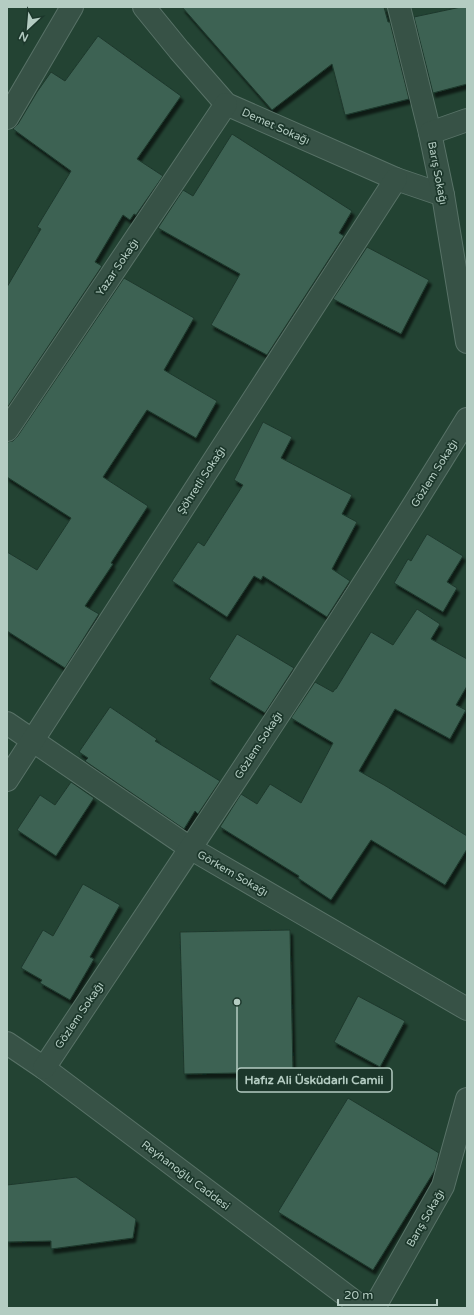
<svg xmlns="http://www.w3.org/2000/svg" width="474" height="1315" viewBox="0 0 474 1315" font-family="'Varela Round',sans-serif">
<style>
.building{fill:#3e6252;stroke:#1e392d;filter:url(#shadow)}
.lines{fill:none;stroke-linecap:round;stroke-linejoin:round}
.minor-casing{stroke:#587267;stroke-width:24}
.minor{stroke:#375246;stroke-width:22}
.labels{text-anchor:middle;stroke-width:3.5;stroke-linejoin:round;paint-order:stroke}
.street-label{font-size:11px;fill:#b4ccc2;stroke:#1c372b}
.leader{fill:none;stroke:#b4ccc2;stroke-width:1.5}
.callout-dot{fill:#b4ccc2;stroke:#1c372b;stroke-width:1.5}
.callout{fill:#1c372b;stroke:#b4ccc2;stroke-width:1.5}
.callout-label{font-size:12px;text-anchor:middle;font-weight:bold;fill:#b4ccc2}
</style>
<defs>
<filter id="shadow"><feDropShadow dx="2.5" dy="4.5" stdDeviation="1" flood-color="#0009"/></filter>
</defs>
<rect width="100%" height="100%" fill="#234333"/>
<g class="building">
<polygon points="182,7 384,7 388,22 390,22 409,99 345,115 332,64 272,110"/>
<polygon points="461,7 467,7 467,84 433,93 414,17"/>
<polygon points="98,36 181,96 137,159 163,176 136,215 134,214 130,220 123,215 95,262 102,266 7,408 7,287 41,229 37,227 71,171 13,129 18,124 37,92 51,72 65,81"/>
<polygon points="232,134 352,211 339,233 344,236 267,355 211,325 240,274 158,228 183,190 193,196"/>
<polygon points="367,247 429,280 401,334 333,299"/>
<polygon points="124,278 194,318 164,370 217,401 196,438 147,410 103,477 148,506 111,563 113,564 85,606 99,614 65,668 7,631 7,552 37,570 71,518 7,477 7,442 13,441 17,437"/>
<polygon points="263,422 292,437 281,458 352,495 342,514 357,522 332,569 350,581 327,617 263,576 261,580 254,576 227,617 172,581 198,542 204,546 243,485 234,480"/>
<polygon points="427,534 463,556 447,582 457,588 443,612 394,583 408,559 411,561"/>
<polygon points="417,609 440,624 431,639 467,659 467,686 456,705 466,710 450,739 395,709 359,771 384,785 467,836 467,849 445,885 371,840 331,900 298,878 299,876 220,827 241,794 257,804 270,784 301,803 333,743 291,718 315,682 333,692 335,689 336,689 371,632 393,645"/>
<polygon points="237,634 294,668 265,713 209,679"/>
<polygon points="110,707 157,739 155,741 220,781 198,814 195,811 184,829 85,761 88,758 79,752"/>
<polygon points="71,782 94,798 56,856 17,830 40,795 55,805"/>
<polygon points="83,884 120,905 90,957 94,959 70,1000 40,983 42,980 21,968 43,930 53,936"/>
<polygon points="290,930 293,1072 184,1074 180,932"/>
<polygon points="358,996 405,1021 380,1067 334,1042"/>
<polygon points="348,1098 439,1153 435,1170 373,1270 278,1212"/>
<polygon points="76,1177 136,1219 133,1238 51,1249 51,1241 7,1242 7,1185"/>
</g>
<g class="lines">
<defs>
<g id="minor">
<polyline points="144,7 179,50 226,104 396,179 443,195"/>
<polyline points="399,7 430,133 443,195 467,342"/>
<polyline points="7,118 72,7"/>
<polyline points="430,133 467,120"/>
<polyline points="7,430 226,104"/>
<polyline points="7,723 190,848 467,1009"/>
<polyline points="7,780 396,179"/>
<polyline points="7,1043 44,1068 363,1308"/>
<path d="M44,1068c143,-215 288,-429 423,-649"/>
<polyline points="374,1308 443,1186 467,1099"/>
</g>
</defs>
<use href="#minor" class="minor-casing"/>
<use href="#minor" class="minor"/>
</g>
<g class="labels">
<g class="street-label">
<text transform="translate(276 126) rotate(24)" y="4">Demet Sokağı</text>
<text transform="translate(438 173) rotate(79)" y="4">Barış Sokağı</text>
<text transform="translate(117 267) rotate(-56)" y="4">Yazar Sokağı</text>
<text transform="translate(434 473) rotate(-58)" y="4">Gözlem Sokağı</text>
<text transform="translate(201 480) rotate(-57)" y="4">Şöhretli Sokağı</text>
<text transform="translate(258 745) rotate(-57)" y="4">Gözlem Sokağı</text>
<text transform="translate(233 873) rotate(30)" y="4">Görkem Sokağı</text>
<text transform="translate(79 1015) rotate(-56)" y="4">Gözlem Sokağı</text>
<text transform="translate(186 1175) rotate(37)" y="4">Reyhanoğlu Caddesi</text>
<text transform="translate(425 1218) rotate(-60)" y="4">Barış Sokağı</text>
</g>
</g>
<path class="leader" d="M237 1002L237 1080"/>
<circle class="callout-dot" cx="237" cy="1002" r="4"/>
<rect class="callout" x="237" y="1068" width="155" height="24" rx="4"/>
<g class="callout-label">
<text x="314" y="1084">Hafız Ali Üsküdarlı Camii</text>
</g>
<rect width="474" height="1315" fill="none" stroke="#b4ccc2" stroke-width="16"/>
<g transform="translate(28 28) rotate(206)" stroke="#1c372b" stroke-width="3" paint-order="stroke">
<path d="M0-3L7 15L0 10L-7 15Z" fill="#b4ccc2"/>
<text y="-6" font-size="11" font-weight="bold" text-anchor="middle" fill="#b4ccc2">N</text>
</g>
<path d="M338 1299v6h99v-6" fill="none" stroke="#b4ccc2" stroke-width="2"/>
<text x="344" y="1299" font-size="12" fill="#b4ccc2" stroke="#1c372b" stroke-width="3" paint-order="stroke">20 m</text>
</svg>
